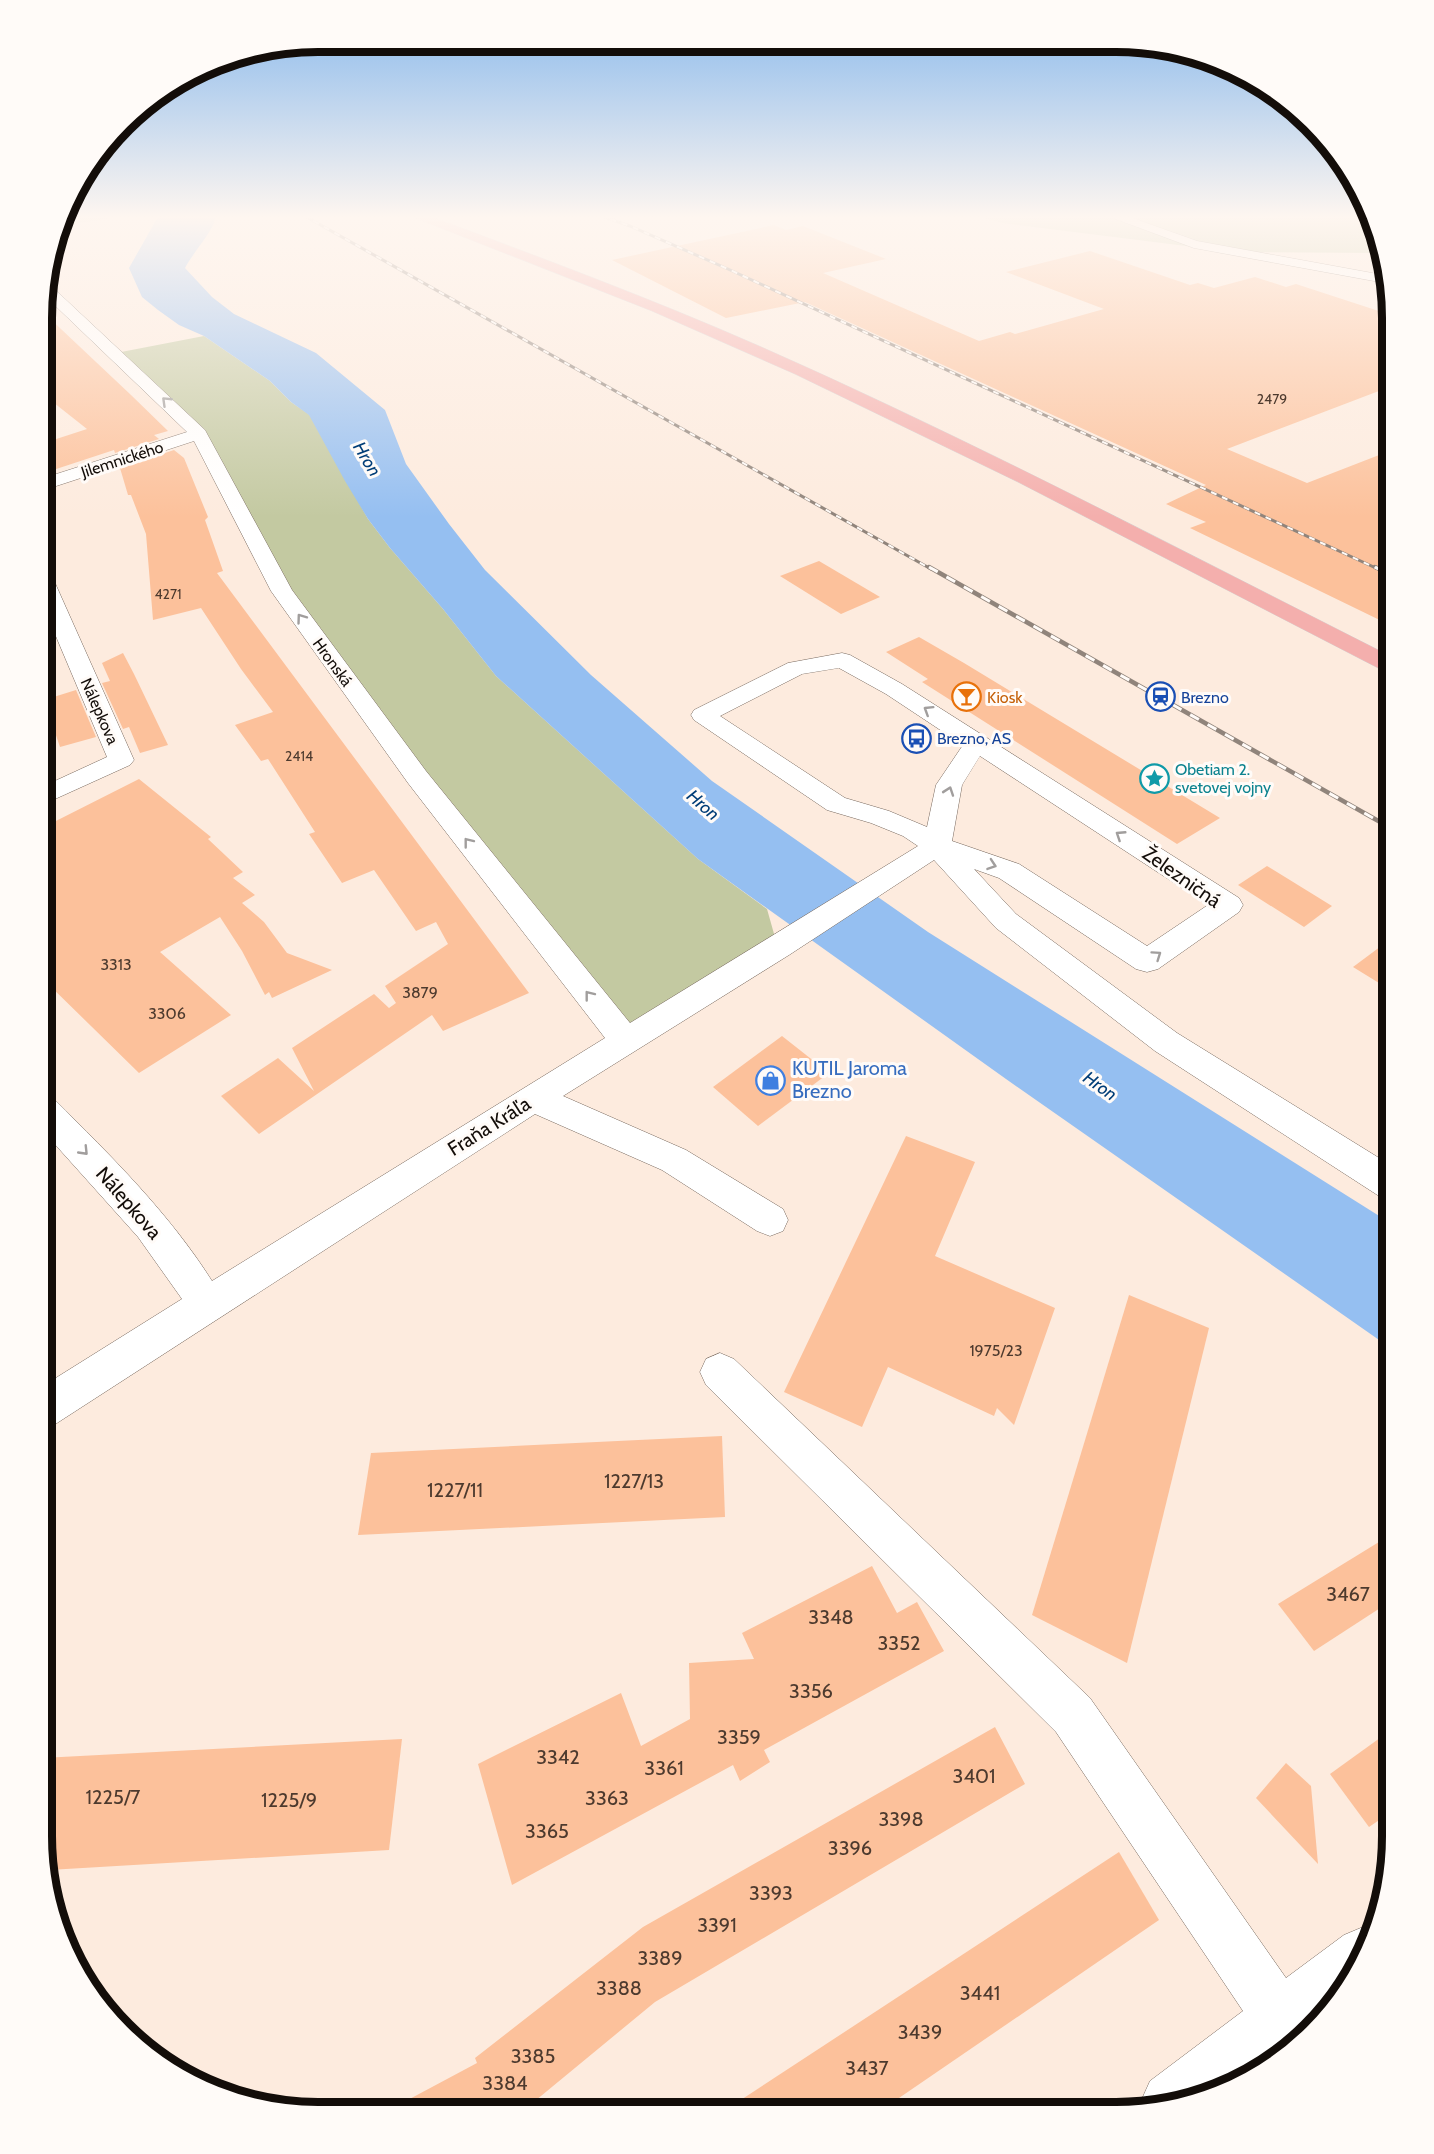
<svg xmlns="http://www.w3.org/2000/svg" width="1434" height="2154" viewBox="0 0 1434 2154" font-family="Cabin,sans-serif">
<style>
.green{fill:#c3c9a1}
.water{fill:#95bff1}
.building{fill:#fcc19b}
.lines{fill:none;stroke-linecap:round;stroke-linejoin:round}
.minor-casing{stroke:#78695e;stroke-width:1}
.major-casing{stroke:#d5d3d3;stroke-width:1}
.minor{fill:#fff;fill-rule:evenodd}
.major{fill:#f4afad;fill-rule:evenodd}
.rail-far2-casing{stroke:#90847b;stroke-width:3}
.rail-far1-casing{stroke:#90847b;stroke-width:4.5}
.rail-casing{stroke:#90847b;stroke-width:7}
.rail-far2{stroke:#fffbf8;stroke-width:2;stroke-dasharray:6;stroke-linecap:butt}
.rail-far1{stroke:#fffbf8;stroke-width:3;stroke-dasharray:10;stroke-linecap:butt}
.rail{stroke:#fffbf8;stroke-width:4.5;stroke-dasharray:13;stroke-linecap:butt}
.oneway{stroke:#a19e9d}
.labels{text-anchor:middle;stroke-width:6;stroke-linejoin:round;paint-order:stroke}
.far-number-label{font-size:14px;fill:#4d3a2e}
.far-street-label{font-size:16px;fill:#130d09;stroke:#fffbf8}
.far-food-label{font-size:16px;fill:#c56008;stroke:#fffbf8;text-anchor:start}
.far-transit-label{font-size:16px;fill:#164399;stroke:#fffbf8;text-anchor:start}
.far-culture-label{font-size:16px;fill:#0d838f;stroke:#fffbf8;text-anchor:start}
.number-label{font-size:16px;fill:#4d3a2e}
.far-water-label{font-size:18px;font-style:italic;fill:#003d77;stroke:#fffbf8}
.street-label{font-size:20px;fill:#130d09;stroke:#fffbf8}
.shop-label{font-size:20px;fill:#366cbe;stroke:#fffbf8;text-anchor:start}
.near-number-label{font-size:20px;fill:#4d3a2e}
.rim{fill:none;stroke:#130d09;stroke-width:8}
</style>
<rect width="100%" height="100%" fill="#fdebde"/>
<g class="green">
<polygon points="67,215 134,215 64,225"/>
<polygon points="973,215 1371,215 1379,253 1234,252 1003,223"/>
<polygon points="204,336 270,381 291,402 310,415 368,519 390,548 443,609 496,676 698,859 767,909 778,948 626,1040 282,591 199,434 116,353"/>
</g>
<path class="water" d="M159,215h57c-1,15 -23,37 -31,53l27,29 22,17 82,39 69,57 21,54 43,60 36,46 106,105 121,106 216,151 464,292v125l-386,-270 -308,-220 -202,-183 -53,-67 -53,-61 -22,-29 -23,-38 -36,-66 -18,-13 -21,-21 -66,-45 -25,-11 -21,-15 -16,-13 -13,-29z"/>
<g class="building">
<polygon points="774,225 786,230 803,226 886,259 823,273 979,341 1010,332 1015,334 1104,309 1006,272 1090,251 1190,285 1198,283 1214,288 1255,277 1286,287 1296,284 1391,315 1392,386 1227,449 1307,483 1392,450 1392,626 1190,528 1206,522 1166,504 1206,485 805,302 726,318 612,260"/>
<polygon points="44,313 131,395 168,431 154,435 159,439 115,453 114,450 44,473 44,443 87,429 44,395"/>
<polygon points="174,450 184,458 208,517 205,520 223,571 217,573 529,993 443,1031 432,1015 259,1134 221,1096 278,1058 314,1091 292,1048 374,994 389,1008 396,1003 385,986 448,944 436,922 416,931 374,870 342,883 309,834 315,832 268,759 261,761 235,725 273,712 241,669 201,608 153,620 146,534 131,495 128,495 120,468"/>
<polygon points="819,561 880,597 841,614 780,576"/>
<polygon points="919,637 964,663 1220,818 1177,844 922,682 928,679 886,652"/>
<polygon points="123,653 134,674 168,745 140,753 129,727 123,729 102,683 110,681 102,663"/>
<polygon points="76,690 96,737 60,747 44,700"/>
<polygon points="139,779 211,837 208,839 243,872 233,878 255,895 242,903 264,922 287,953 332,970 272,998 269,992 265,995 242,951 220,917 160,952 231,1015 139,1073 43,979 44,827"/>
<polygon points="1267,866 1332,906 1304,927 1238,885"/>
<polygon points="1392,938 1392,991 1353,967"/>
<polygon points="782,1036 829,1073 758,1126 713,1087"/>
<polygon points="906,1136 975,1162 935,1256 1055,1308 1014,1425 997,1408 994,1416 888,1367 862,1427 784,1392"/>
<polygon points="1129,1295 1209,1328 1127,1663 1032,1615"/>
<polygon points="722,1436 725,1517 358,1535 371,1453"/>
<polygon points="1392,1534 1391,1601 1314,1651 1278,1604"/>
<polygon points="872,1566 897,1613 917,1602 944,1651 764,1750 770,1762 740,1781 733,1765 512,1885 478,1764 621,1693 641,1746 690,1719 689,1663 754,1659 742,1633"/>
<polygon points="995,1727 1025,1784 655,2002 524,2110 389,2110 477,2063 475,2058 643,1927"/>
<polygon points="1391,1730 1391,1812 1369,1827 1330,1774"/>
<polygon points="402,1739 389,1850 49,1870 42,1836 42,1758"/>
<polygon points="1286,1763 1311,1786 1318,1864 1256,1798"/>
<polygon points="1119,1852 1159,1920 880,2111 724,2111"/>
</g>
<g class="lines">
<defs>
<g id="minor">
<polygon points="1105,215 1124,215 1197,241 1383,275 1385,283 1194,248"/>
<path d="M44,283l5,1 156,146 87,160 134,181 204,252 288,-177 -15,-10 -32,-13 -44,-13 -133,-90 -3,-5 3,-5 94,-47 54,-10 8,2 52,29 337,214 4,7 -4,7 -81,57 -11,3 -11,-3 -137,-91 -25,-9 42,45 161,119 215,133v34l-13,-4 -224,-145 -159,-123 -62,-68 -145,95 -226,141 123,54 97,59 5,11 -5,11 -13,5 -13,-5 -95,-61 -127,-56 -478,309 -14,6v-43l139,-87 -44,-62 -95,-106v-35l12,4c56,56 114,113 157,181l393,-243 -197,-255 -137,-192 -77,-150 -150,49v-12l143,-46 -143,-137zM839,668l47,26 77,51 -27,40 -9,42 -38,-16 -44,-13 -125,-82 82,-42zM980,756l228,149 -61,41 -128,-82 -67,-23 10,-56z"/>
<polygon points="44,577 51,579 55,583 134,760 130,765 44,804 44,786 107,757 44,608"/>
<polygon points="720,1353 734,1359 1090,1698 1286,1978 1344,1935 1363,1927 1373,1931 1371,1941 1335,2004 1310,2029 1254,2072 1222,2091 1144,2106 1141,2101 1150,2081 1243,2011 1056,1732 706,1385 700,1372 706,1359"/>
</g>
<path id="major" d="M408,215h19c112,42 223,83 332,131 215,95 423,205 633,311v16l-8,-2 -366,-189 -223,-108 -143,-63z"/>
</defs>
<use href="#minor" class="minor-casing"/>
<use href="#major" class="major-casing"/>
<use href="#minor" class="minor"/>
<use href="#major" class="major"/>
<defs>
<g id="rail-far2">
<polyline points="303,215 931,569"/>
<polyline points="599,215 630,226 728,269 1378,569"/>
</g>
<g id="rail-far1">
<polyline points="929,567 1389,827"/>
<polyline points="1375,567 1392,575"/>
</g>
<polyline id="rail" points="1387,825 1392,828"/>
</defs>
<use href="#rail-far2" class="rail-far2-casing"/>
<use href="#rail-far1" class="rail-far1-casing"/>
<use href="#rail" class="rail-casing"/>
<use href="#rail-far2" class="rail-far2"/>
<use href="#rail-far1" class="rail-far1"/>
<use href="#rail" class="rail"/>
</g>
<defs><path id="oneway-chevron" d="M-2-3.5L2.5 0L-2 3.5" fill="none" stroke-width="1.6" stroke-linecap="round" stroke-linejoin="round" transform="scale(1.5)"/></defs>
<g class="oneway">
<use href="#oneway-chevron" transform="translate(166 401) rotate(-136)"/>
<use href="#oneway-chevron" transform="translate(301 618) rotate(-126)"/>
<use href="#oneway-chevron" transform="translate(928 710) rotate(-148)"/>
<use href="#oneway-chevron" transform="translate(949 791) rotate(-71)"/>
<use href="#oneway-chevron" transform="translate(1120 835) rotate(-147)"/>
<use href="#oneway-chevron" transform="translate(468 842) rotate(-128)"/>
<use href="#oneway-chevron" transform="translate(992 865) rotate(19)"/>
<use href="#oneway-chevron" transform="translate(1157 955) rotate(-35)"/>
<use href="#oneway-chevron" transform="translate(589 995) rotate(-128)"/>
<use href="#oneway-chevron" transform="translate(84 1151) rotate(46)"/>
</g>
<linearGradient id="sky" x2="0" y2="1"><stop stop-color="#87b8ec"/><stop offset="0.42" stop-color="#fef6f0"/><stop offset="1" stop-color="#fef6f0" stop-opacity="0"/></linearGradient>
<rect width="1434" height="517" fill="url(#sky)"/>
<defs>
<symbol id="bar-ring" viewBox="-11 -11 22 22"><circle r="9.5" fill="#fffbf8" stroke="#e8710a" stroke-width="1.5"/><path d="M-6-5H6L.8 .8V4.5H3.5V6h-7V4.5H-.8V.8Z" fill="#e8710a"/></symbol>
<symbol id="station-ring" viewBox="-11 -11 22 22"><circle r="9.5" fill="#fffbf8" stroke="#1a4fb4" stroke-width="1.5"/><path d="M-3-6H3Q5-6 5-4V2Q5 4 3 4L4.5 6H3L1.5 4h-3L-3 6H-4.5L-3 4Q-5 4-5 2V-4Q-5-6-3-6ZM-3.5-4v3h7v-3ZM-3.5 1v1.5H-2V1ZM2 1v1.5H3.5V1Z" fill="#1a4fb4"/></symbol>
<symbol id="bus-ring" viewBox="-11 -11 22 22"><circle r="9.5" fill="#fffbf8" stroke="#1a4fb4" stroke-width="1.5"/><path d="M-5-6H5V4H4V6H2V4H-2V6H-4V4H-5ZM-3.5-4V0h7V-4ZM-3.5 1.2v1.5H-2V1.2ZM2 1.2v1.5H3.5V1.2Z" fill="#1a4fb4"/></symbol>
<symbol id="sight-ring" viewBox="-11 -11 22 22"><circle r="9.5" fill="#fffbf8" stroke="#0f9aa8" stroke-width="1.5"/><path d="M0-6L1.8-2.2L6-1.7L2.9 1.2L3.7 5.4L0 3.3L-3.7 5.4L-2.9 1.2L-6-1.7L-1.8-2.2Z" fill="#0f9aa8"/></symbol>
<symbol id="shop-ring" viewBox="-11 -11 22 22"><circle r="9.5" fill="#fffbf8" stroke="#3f7fe0" stroke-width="1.5"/><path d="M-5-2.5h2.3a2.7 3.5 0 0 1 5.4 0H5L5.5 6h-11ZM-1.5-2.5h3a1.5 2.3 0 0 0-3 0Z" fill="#3f7fe0"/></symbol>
</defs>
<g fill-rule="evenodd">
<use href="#bar-ring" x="950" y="680" width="33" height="33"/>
<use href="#station-ring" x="1144" y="680" width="33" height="33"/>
<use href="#bus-ring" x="900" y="722" width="33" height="33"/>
<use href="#sight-ring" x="1138" y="762" width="33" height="33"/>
<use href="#shop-ring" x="754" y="1064" width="33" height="33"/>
</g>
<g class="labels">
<g class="far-number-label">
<text x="1272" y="404">2479</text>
<text x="168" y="599">4271</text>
<text x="299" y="761">2414</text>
</g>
<g class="far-street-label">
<text transform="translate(122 459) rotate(-18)" y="6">Jilemnického</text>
<text transform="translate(333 662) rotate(54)" y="6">Hronská</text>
<text transform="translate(100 711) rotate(66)" y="6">Nálepkova</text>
</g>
<g class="far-food-label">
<text x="987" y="703">Kiosk</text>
</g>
<g class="far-transit-label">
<text x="1181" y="703">Brezno</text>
<text x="937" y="744">Brezno, AS</text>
</g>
<g class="far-culture-label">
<text x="1175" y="775">Obetiam 2.<tspan x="1175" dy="18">svetovej vojny</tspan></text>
</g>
<g class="number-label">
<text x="116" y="970">3313</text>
<text x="420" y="998">3879</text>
<text x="167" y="1019">3306</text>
<text x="996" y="1356">1975/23</text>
</g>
<g class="far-water-label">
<text transform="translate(367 459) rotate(59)" y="6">Hron</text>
<text transform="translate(703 805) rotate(41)" y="6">Hron</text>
<text transform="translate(1100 1086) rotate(35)" y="6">Hron</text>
</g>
<g class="street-label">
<text transform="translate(1182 877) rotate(35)" y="7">Železničná</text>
<text transform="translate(489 1126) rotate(-32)" y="7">Fraňa Kráľa</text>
<text transform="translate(129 1203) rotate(49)" y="7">Nálepkova</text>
</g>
<g class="shop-label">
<text x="792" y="1075">KUTIL Jaroma<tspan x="792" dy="23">Brezno</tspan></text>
</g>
<g class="near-number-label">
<text x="634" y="1488">1227/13</text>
<text x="455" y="1497">1227/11</text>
<text x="1348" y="1601">3467</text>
<text x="831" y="1624">3348</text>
<text x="899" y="1650">3352</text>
<text x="811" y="1698">3356</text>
<text x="739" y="1744">3359</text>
<text x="558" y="1764">3342</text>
<text x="664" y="1775">3361</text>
<text x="974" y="1783">3401</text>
<text x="113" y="1804">1225/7</text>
<text x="607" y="1805">3363</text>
<text x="289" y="1807">1225/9</text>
<text x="901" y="1826">3398</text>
<text x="547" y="1838">3365</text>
<text x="850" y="1855">3396</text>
<text x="771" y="1900">3393</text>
<text x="717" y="1932">3391</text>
<text x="660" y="1965">3389</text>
<text x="619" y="1995">3388</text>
<text x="980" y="2000">3441</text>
<text x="920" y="2039">3439</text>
<text x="533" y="2063">3385</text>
<text x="867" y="2075">3437</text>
<text x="505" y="2090">3384</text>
</g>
</g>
<path d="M0 0H1434V2154H0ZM318 52H1116A266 266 0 0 1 1382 318V1836A266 266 0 0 1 1116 2102H318A266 266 0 0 1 52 1836V318A266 266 0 0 1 318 52Z" fill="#fffbf8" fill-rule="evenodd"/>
<path class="rim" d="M318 52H1116A266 266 0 0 1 1382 318V1836A266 266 0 0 1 1116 2102H318A266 266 0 0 1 52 1836V318A266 266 0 0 1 318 52Z"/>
</svg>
